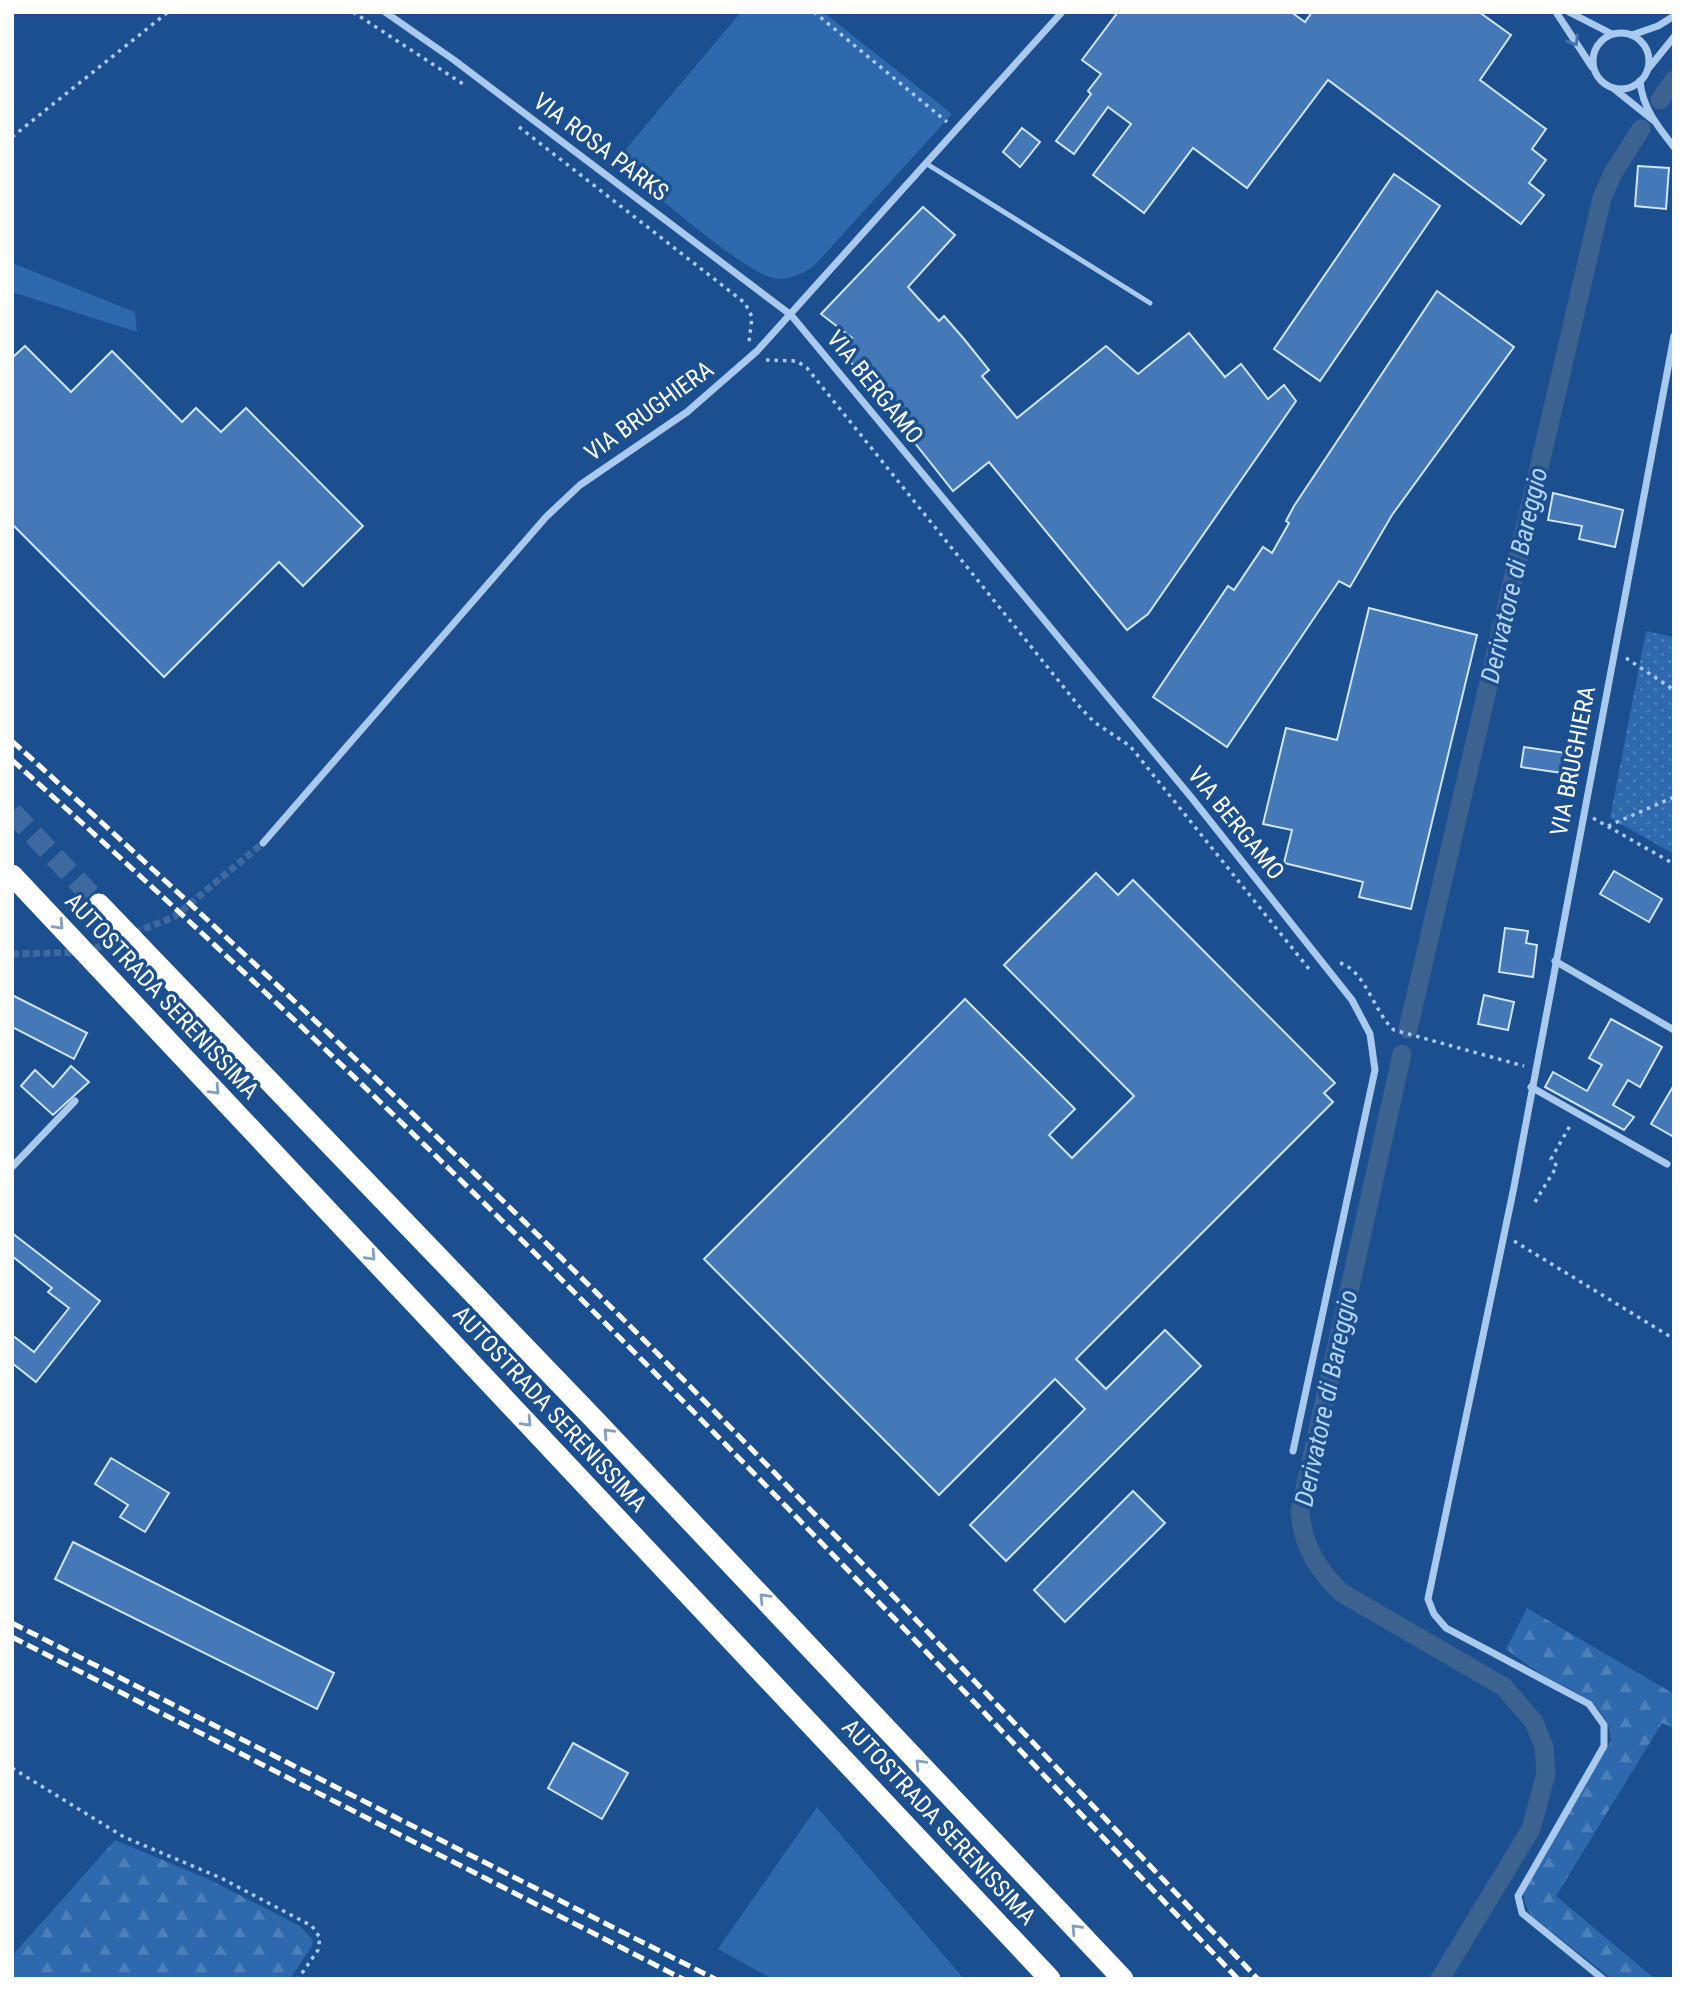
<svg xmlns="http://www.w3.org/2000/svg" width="1686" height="1991" viewBox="0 0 1686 1991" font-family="'Roboto Condensed',sans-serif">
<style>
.green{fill:#2e69ad}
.forest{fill:url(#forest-firs)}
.park{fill:url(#park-dots)}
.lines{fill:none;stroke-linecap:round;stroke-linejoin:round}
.canal{stroke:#3c6290;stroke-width:19}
.building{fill:#4478b7;stroke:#cfe3fa;stroke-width:2}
.street-tunnel{stroke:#3d69a0;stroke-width:7;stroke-dasharray:7 3.5;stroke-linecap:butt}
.highway-tunnel{stroke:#3d69a0;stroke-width:21;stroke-dasharray:21 10;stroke-linecap:butt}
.path{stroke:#a9c9ee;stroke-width:3.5;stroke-dasharray:3.5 5;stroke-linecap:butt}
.lane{stroke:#a9c9ee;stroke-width:5}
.street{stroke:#a9c9ee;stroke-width:7}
.highway{stroke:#fff;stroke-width:21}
.rail{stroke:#fff;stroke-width:5;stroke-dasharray:12 5;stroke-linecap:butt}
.oneway{stroke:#4674ac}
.oneway2{stroke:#829ec1}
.labels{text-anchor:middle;stroke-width:7;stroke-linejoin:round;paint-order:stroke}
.street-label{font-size:24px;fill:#fff;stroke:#1b4f8f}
.water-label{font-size:26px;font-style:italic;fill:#b5d3f5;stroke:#1b4f8f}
</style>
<defs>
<pattern id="forest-firs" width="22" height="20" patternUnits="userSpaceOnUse" patternTransform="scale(1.75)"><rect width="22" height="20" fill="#2e69ad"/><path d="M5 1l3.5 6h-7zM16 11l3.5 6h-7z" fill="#4d80b9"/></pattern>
<pattern id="park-dots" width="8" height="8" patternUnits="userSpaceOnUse" patternTransform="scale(1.75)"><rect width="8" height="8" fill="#2e69ad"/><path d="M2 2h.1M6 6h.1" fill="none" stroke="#4d80b9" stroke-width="1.8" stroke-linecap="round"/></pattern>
</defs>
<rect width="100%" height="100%" fill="#1b4f8f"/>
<g class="green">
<path d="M741,12h82l129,102 -138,152c-12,8 -26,15 -41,12 -30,-6 -128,-93 -158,-116z"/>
<polygon points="12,263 135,312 137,332 12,292"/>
<polygon points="817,1807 964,1979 772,1979 718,1949"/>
</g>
<g class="forest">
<path d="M1527,1608l147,86v34l-12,-5 -106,173 99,83h-43l-80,-63c-8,-13 -11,-19 -5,-33l84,-142c-1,-38 -40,-50 -68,-66 -13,-8 -25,-17 -37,-26z"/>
<polygon points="115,1840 208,1879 300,1926 313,1940 312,1946 290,1979 12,1979 12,1956"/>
</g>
<polygon class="park" points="1646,631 1674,637 1674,854 1610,818"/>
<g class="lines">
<g class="canal">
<polyline points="1660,100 1674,80"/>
<polyline points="1408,1029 1602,198 1613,173 1641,129"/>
<path d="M1402,1054l-102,457c2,33 18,60 42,82l162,94 30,35 10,25 2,27 -15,55 -91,150"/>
</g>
</g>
<g class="building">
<polygon points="1118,12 1291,12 1305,22 1312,12 1479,12 1511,35 1480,80 1546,129 1532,149 1546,160 1529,183 1544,195 1521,224 1328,80 1247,188 1193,148 1144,213 1093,175 1131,124 1108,107 1074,154 1056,141 1091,94 1088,91 1101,74 1082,60"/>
<polygon points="1022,128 1040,142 1020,167 1003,152"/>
<polygon points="1638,166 1669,168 1666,209 1635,206"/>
<polygon points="1394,174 1440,206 1320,381 1274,349"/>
<polygon points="923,207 955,235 908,287 939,321 944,316 964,339 989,370 982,376 1017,418 1106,346 1138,374 1189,333 1225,377 1241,364 1268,399 1284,385 1296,401 1148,614 1127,630 989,462 953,491 842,351 852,338 821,314"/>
<polygon points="1437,291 1514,347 1392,515 1350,587 1339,581 1227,747 1153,697 1228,586 1234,590 1263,547 1272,553 1289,523 1286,521 1294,506"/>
<polygon points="25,346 71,392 112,351 182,422 196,408 221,432 246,408 363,526 303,586 279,562 164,677 12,524 12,358"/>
<polygon points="1553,493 1623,510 1615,547 1579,539 1582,526 1548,520"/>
<polygon points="1369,608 1477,635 1411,909 1359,897 1363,882 1284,863 1292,830 1263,824 1286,728 1337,740"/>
<polygon points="1524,747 1579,755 1576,775 1521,767"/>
<polygon points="1614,871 1662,899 1649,922 1600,894"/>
<polygon points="1096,873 1118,895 1133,880 1335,1083 1324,1093 1333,1102 1076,1359 1106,1389 1165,1330 1201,1366 1006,1561 970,1525 1085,1409 1055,1379 939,1495 704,1259 965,999 1075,1109 1049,1135 1072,1158 1134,1096 1004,965"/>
<polygon points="1505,928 1528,931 1526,943 1537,945 1533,977 1499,972"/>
<polygon points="12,995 87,1033 74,1059 12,1027"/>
<polygon points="1484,995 1514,1002 1508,1030 1478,1024"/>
<polygon points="1611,1019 1662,1047 1640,1087 1628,1080 1613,1105 1634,1117 1624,1130 1545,1087 1553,1072 1587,1091 1602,1065 1589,1058"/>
<polygon points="71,1066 89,1082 53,1115 21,1086 35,1070 53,1087"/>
<polygon points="1674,1085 1674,1137 1651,1124"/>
<polygon points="12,1233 100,1301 36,1382 12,1363 12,1335 34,1352 69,1308 48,1292 52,1288 12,1256"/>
<polygon points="111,1458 169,1493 145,1532 120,1517 128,1505 95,1484"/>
<polygon points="1133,1491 1165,1523 1065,1622 1034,1590"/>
<polygon points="73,1542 334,1673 317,1709 55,1579"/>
<polygon points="573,1743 628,1773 602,1819 548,1788"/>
</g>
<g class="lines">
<polyline class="street-tunnel" points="12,954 86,952 174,917 263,843"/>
<polyline class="highway-tunnel" points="12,812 99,904"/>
<g class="path">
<polyline points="353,12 463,84"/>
<polyline points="814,12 947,122"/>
<polyline points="519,127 745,303 752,317 749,342"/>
<polyline points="12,137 168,12"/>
<polyline points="766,360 797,361 807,368 1078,705 1094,722 1130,746 1309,969"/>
<polyline points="1626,658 1674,690"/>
<polyline points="1593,818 1674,864"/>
<polyline points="1608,826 1674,797"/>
<path d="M1340,963c26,8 34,50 54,67l130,36"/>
<polyline points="1535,1202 1557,1166 1551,1159 1571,1124"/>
<polyline points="1514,1241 1674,1339"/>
<polyline points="12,1768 124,1837 221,1878 312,1926 320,1938 318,1950 298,1979"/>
</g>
<polyline class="lane" points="927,164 1150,303"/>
<g class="street">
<polyline points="385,12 454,60 791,315 1191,797 1352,1000 1370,1034 1375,1070 1293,1451"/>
<polyline points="1556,12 1592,67"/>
<polyline points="1569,12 1612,34"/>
<circle cx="1621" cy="61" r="28"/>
<polyline points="1632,35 1658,26 1674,16"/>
<polyline points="1648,69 1674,37"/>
<path d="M1640,81c2,26 18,46 34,66"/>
<polyline points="1613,88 1653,120"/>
<polyline points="263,843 546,517 580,485 687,412 757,351 1062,12"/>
<polyline points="1555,961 1674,1030"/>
<polyline points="1531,1087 1667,1164"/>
<polyline points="12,1167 75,1101"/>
<polyline points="1603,1979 1522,1913 1518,1896 1604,1746 1604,1725 1589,1704 1446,1628 1434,1614 1428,1599 1514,1187 1674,336"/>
</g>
<g class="highway">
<polyline points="12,875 1050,1979"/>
<polyline points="99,904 593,1418 1123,1979"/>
</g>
<g class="rail">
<path d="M12,741c216,195 428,395 634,601 208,209 408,424 612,637"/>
<path d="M12,760c214,191 421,390 623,593 205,205 403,417 603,626"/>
<polyline points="12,1623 715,1979"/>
<polyline points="12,1637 683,1979"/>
</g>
</g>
<defs><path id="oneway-chevron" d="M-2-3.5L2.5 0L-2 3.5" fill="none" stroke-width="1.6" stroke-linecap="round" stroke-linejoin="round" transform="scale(1.75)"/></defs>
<use class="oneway" href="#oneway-chevron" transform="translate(1574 41) rotate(57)"/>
<g class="oneway2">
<use href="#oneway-chevron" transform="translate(59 925) rotate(47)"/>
<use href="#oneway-chevron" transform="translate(215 1090) rotate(47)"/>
<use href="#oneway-chevron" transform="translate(371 1256) rotate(47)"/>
<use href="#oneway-chevron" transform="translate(527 1422) rotate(47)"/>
<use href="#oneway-chevron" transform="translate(608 1433) rotate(-133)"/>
<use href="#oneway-chevron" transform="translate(764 1598) rotate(-133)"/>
<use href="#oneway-chevron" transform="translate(920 1764) rotate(-133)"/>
<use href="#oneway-chevron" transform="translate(1076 1929) rotate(-133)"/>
</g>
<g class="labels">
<g class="street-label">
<text transform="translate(601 147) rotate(37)" y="8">VIA ROSA PARKS</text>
<text transform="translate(875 387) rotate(51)" y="8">VIA BERGAMO</text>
<text transform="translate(649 411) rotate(-36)" y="8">VIA BRUGHIERA</text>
<text transform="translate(1573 761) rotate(-79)" y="8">VIA BRUGHIERA</text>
<text transform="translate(1236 823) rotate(51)" y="8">VIA BERGAMO</text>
<text transform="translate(162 996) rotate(47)" y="8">AUTOSTRADA SERENISSIMA</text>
<text transform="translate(550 1409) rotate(47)" y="8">AUTOSTRADA SERENISSIMA</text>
<text transform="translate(939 1822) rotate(47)" y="8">AUTOSTRADA SERENISSIMA</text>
</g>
<g class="water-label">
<text transform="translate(1514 575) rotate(-77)" y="9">Derivatore di Bareggio</text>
<text transform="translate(1326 1398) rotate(-78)" y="9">Derivatore di Bareggio</text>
</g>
</g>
<rect width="1686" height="1991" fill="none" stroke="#ffffff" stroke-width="28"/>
</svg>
